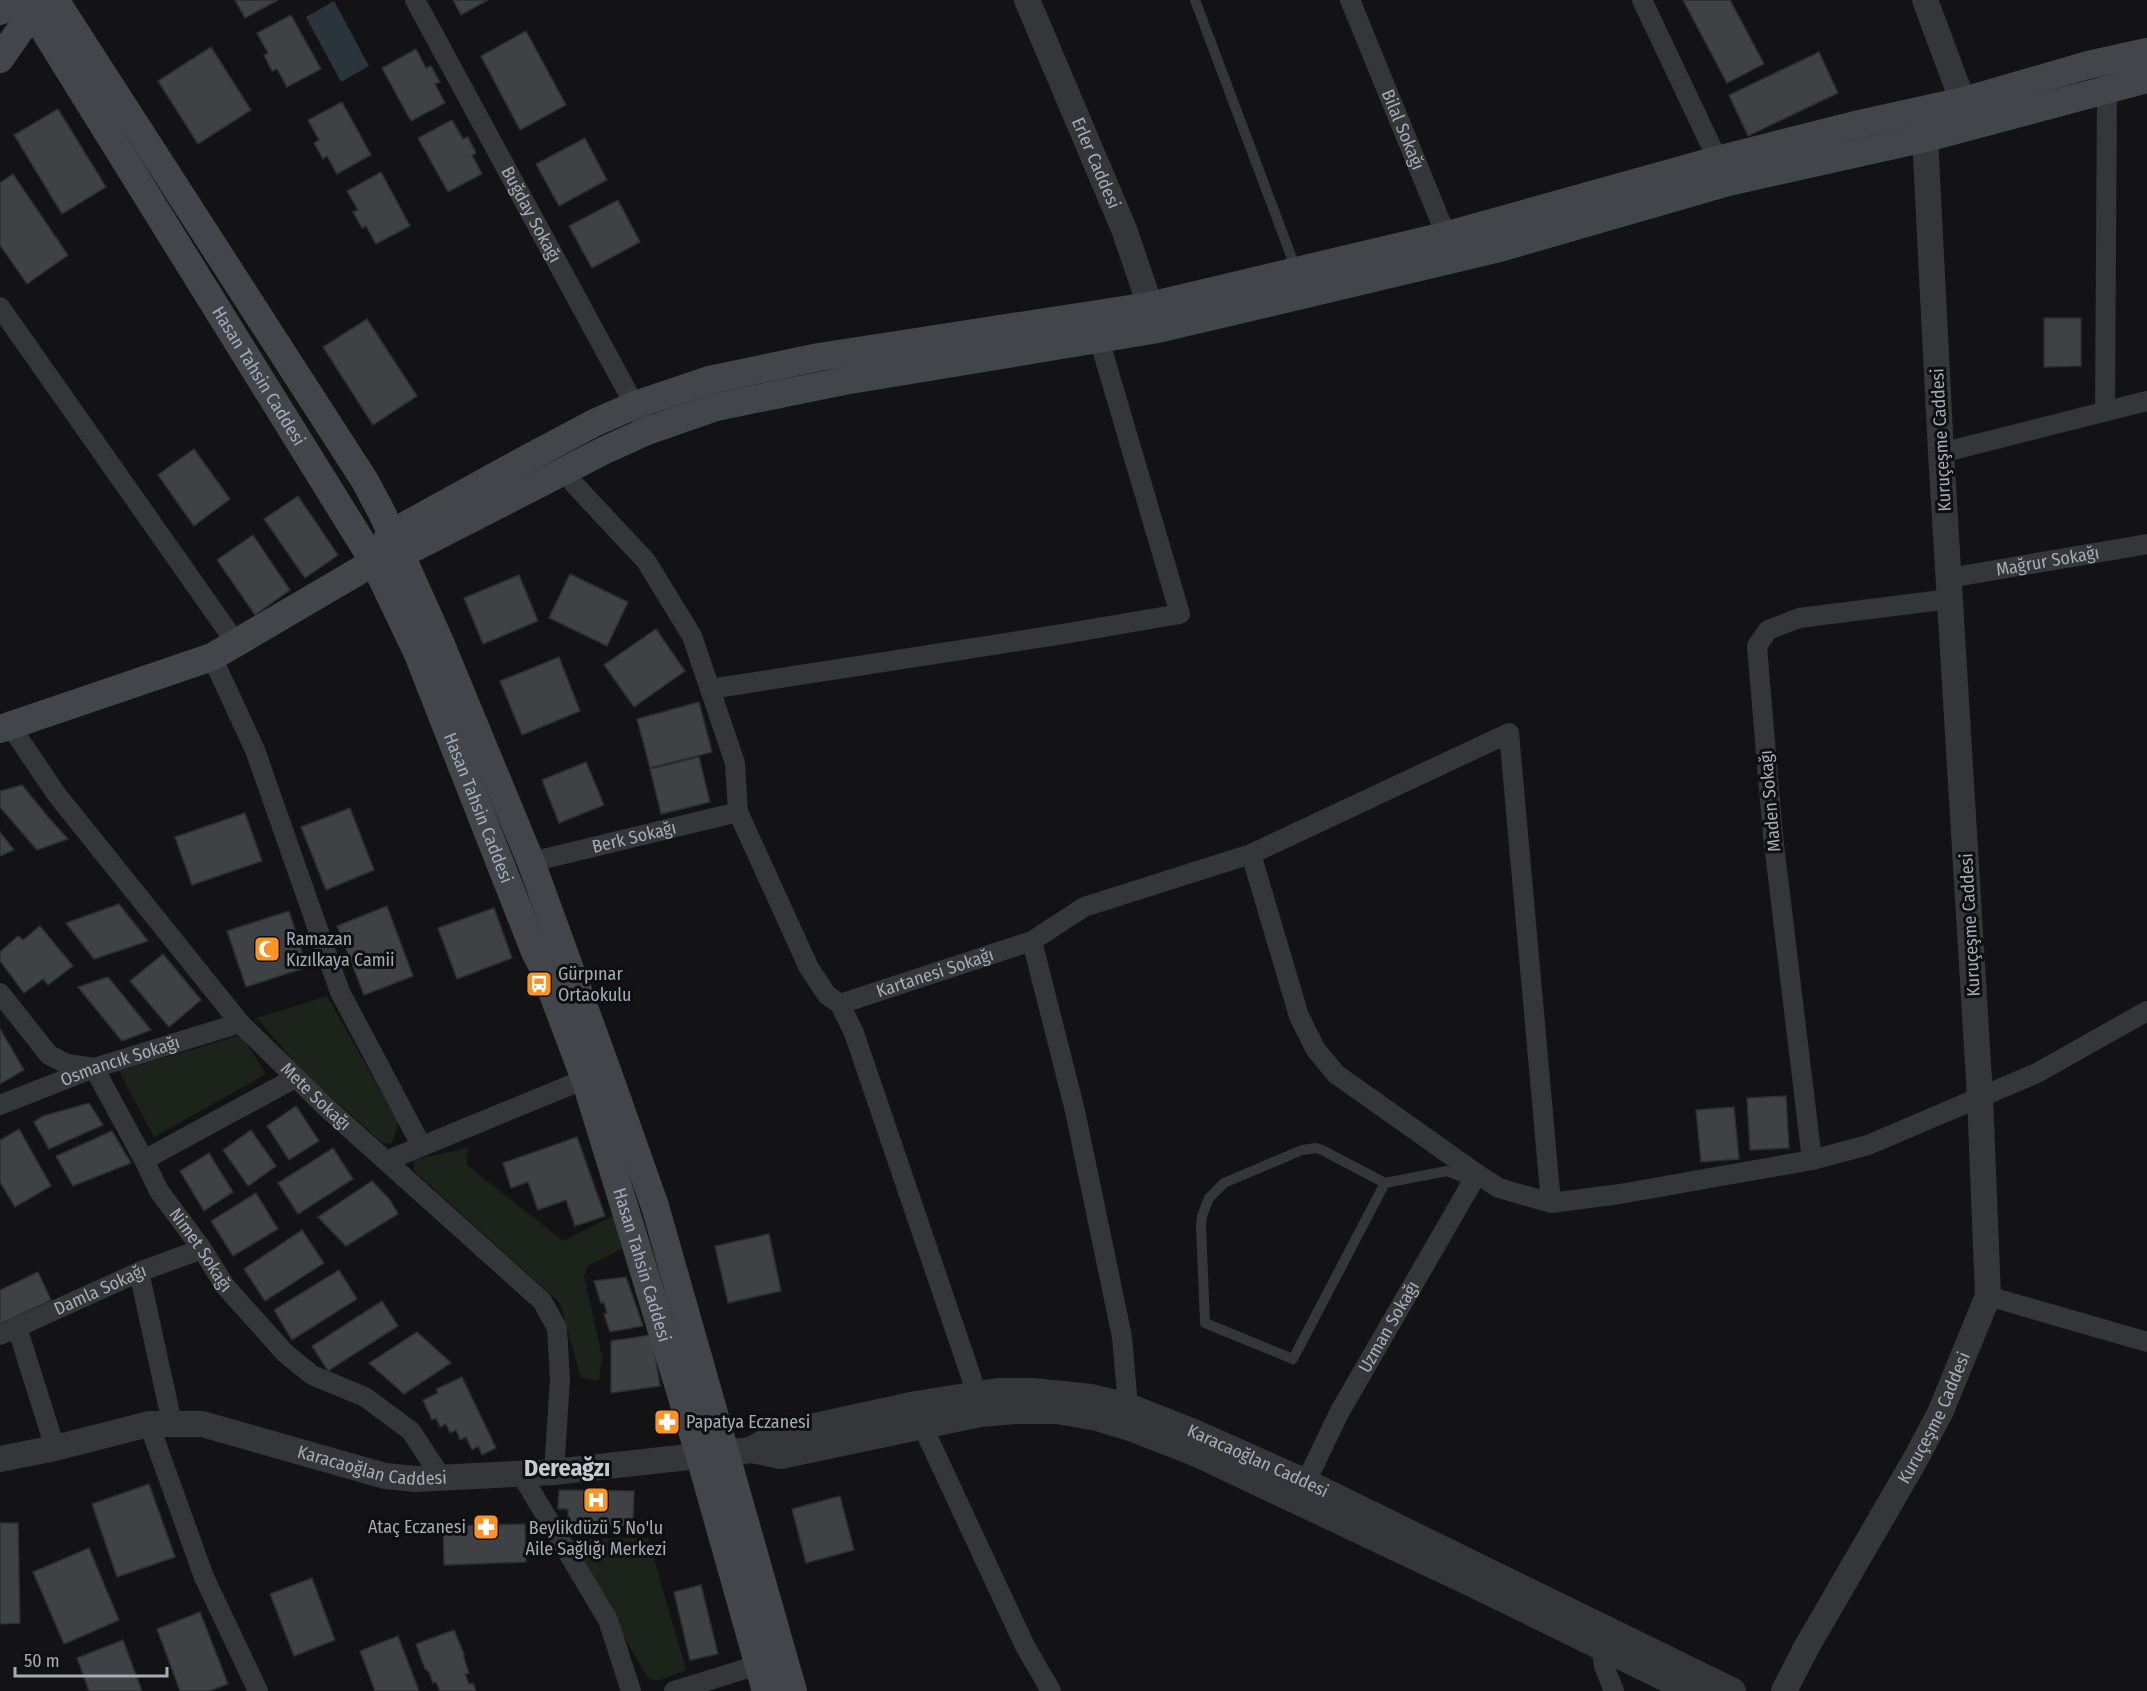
<svg xmlns="http://www.w3.org/2000/svg" width="2147" height="1691" viewBox="0 0 2147 1691" font-family="'Fira Sans Condensed',sans-serif">
<style>
.green{fill:#1b231b}
.water{fill:#29353a}
.building{fill:#3f4245;stroke:#2d2e31;stroke-width:1.5}
.lines{fill:none;stroke-linecap:round;stroke-linejoin:round}
.service{stroke:#34363a;stroke-width:10}
.minor{stroke:#34363a;stroke-width:20}
.tertiary{stroke:#34363a;stroke-width:26}
.secondary{stroke:#42454a;stroke-width:28}
.labels{text-anchor:middle;stroke-width:6;stroke-linejoin:round;paint-order:stroke}
.street-label{font-size:18px;fill:#a4acb6;stroke:#0e0f10}
.poi-label{font-size:18px;fill:#a4acb6;stroke:#0e0f10;text-anchor:start}
.district-label{font-size:24px;font-weight:bold;fill:#c5cbd2;stroke:#0e0f10}
</style>
<rect width="100%" height="100%" fill="#131315"/>
<g class="green">
<polygon points="327,996 398,1122 392,1143 384,1144 303,1072 257,1018"/>
<polygon points="241,1035 266,1074 154,1137 119,1071"/>
<polygon points="468,1148 467,1165 563,1241 614,1215 623,1248 588,1266 584,1276 602,1356 599,1381 581,1378 560,1303 414,1171 414,1160"/>
<polygon points="648,1538 686,1670 658,1681 649,1679 565,1539"/>
</g>
<polygon class="water" points="334,1 369,66 341,82 306,17"/>
<g class="building">
<polygon points="235,0 278,0 245,18"/>
<polygon points="453,0 488,0 461,15"/>
<polygon points="1683,0 1730,0 1764,64 1727,83"/>
<polygon points="291,15 321,69 287,87 277,69 272,71 264,55 268,53 257,33"/>
<polygon points="526,31 566,105 520,130 481,56"/>
<polygon points="211,47 251,110 198,144 158,81"/>
<polygon points="416,49 426,68 431,66 440,82 435,84 445,103 411,121 382,68"/>
<polygon points="1819,52 1838,93 1748,136 1729,95"/>
<polygon points="342,102 371,155 337,174 327,156 323,159 314,143 319,140 308,120"/>
<polygon points="58,109 106,187 62,214 14,135"/>
<polygon points="452,120 463,139 468,137 476,153 472,155 482,174 448,192 418,138"/>
<polygon points="585,138 607,180 559,206 536,164"/>
<polygon points="381,172 410,226 376,244 366,226 362,228 353,212 358,210 347,191"/>
<polygon points="13,174 68,255 27,284 0,245 0,183"/>
<polygon points="618,200 640,242 592,268 569,226"/>
<polygon points="2044,318 2081,318 2081,366 2044,367"/>
<polygon points="367,319 417,396 373,425 323,347"/>
<polygon points="194,449 230,499 194,526 158,475"/>
<polygon points="298,496 338,555 305,578 264,519"/>
<polygon points="253,535 290,590 255,615 217,560"/>
<polygon points="570,574 628,602 607,646 549,618"/>
<polygon points="519,575 538,621 483,644 464,598"/>
<polygon points="656,629 685,671 634,707 604,665"/>
<polygon points="559,657 580,711 522,735 500,681"/>
<polygon points="699,702 712,752 650,768 637,719"/>
<polygon points="699,757 710,802 661,814 650,769"/>
<polygon points="586,762 604,805 559,823 542,780"/>
<polygon points="22,785 49,818 68,839 37,850 0,807 0,791"/>
<polygon points="350,808 374,870 326,890 301,827"/>
<polygon points="245,813 262,861 192,885 175,837"/>
<polygon points="0,832 14,850 0,856"/>
<polygon points="119,904 148,941 94,959 66,923"/>
<polygon points="387,906 413,976 364,995 337,926"/>
<polygon points="494,908 512,958 457,979 438,928"/>
<polygon points="289,911 307,967 246,987 227,931"/>
<polygon points="40,926 73,966 48,985 43,979 24,993 0,961 0,952 18,936 23,940"/>
<polygon points="163,954 201,1000 169,1027 130,981"/>
<polygon points="108,977 151,1030 122,1041 78,987"/>
<polygon points="0,1029 24,1070 0,1084"/>
<polygon points="1786,1096 1789,1148 1750,1150 1747,1098"/>
<polygon points="89,1103 103,1125 49,1149 34,1122 43,1116"/>
<polygon points="296,1106 319,1141 289,1160 267,1126"/>
<polygon points="1734,1107 1739,1159 1701,1162 1696,1110"/>
<polygon points="19,1129 51,1186 15,1207 0,1182 0,1140"/>
<polygon points="251,1130 276,1166 248,1186 223,1150"/>
<polygon points="112,1131 131,1163 73,1186 56,1156"/>
<polygon points="577,1137 605,1216 575,1226 566,1200 538,1210 528,1182 511,1188 503,1163"/>
<polygon points="333,1148 353,1179 298,1214 278,1183"/>
<polygon points="209,1153 233,1192 204,1211 180,1171"/>
<polygon points="372,1181 390,1200 398,1214 346,1246 318,1217"/>
<polygon points="256,1193 278,1229 233,1256 211,1221"/>
<polygon points="302,1230 324,1263 265,1301 244,1269"/>
<polygon points="769,1234 781,1291 728,1303 715,1246"/>
<polygon points="339,1270 357,1299 292,1340 274,1310"/>
<polygon points="38,1272 51,1300 0,1324 0,1290"/>
<polygon points="626,1277 643,1326 610,1332 604,1314 607,1313 604,1302 601,1303 594,1281"/>
<polygon points="382,1301 398,1326 328,1371 312,1346"/>
<polygon points="417,1332 451,1363 404,1394 369,1363"/>
<polygon points="652,1335 660,1386 611,1393 611,1341"/>
<polygon points="462,1377 496,1448 482,1455 478,1446 472,1450 466,1437 460,1440 456,1430 450,1433 446,1424 440,1427 436,1418 432,1420 423,1400 438,1393 436,1389"/>
<polygon points="149,1484 175,1557 117,1577 92,1504"/>
<polygon points="559,1490 634,1491 633,1526 568,1525 568,1509 558,1509"/>
<polygon points="840,1496 854,1550 806,1563 792,1509"/>
<polygon points="0,1523 18,1523 20,1623 0,1624"/>
<polygon points="525,1524 526,1562 444,1565 443,1526"/>
<polygon points="89,1548 119,1620 64,1644 33,1572"/>
<polygon points="312,1578 335,1640 294,1656 270,1594"/>
<polygon points="701,1585 718,1654 690,1660 674,1592"/>
<polygon points="200,1612 228,1684 209,1691 180,1691 157,1629"/>
<polygon points="454,1630 464,1654 464,1658 469,1673 465,1674 469,1684 473,1683 476,1691 440,1691 436,1682 433,1683 429,1672 425,1669 416,1644"/>
<polygon points="398,1636 419,1691 375,1691 360,1651"/>
<polygon points="123,1640 142,1691 89,1691 77,1658"/>
</g>
<g class="lines">
<g class="service">
<polyline points="1195,0 1296,269"/>
<polyline points="1385,1183 1293,1359 1205,1323 1201,1226 1202,1216 1209,1198 1224,1183 1302,1150 1316,1148 1322,1150 1385,1183 1447,1171 1473,1182"/>
</g>
<g class="minor">
<path id="s1" d="M415,0l225,415"/>
<path id="s2" d="M1350,0l101,247"/>
<polyline points="1642,0 1723,171"/>
<polyline points="0,307 236,643"/>
<polyline points="2105,412 2107,89"/>
<polyline points="1941,453 2147,401"/>
<polyline points="574,484 646,561 692,636 735,763 738,812 809,968 827,995 840,1004 854,1033 977,1394"/>
<path id="s3" d="M1949,578l198,-34"/>
<polyline points="212,657 255,750 340,992 421,1145"/>
<polyline points="710,689 1057,635 1180,614 1099,339"/>
<path id="s4" d="M11,727l46,68 183,228 87,85 215,193 15,27 3,51 -6,93"/>
<polyline points="1251,854 1299,1016 1316,1050 1336,1074 1477,1174 1499,1188 1551,1203 1620,1194 1812,1160 1868,1145 2037,1073 2147,1011"/>
<path id="s5" d="M531,862l207,-50"/>
<polyline points="1032,941 1075,1111 1122,1337 1128,1406"/>
<path id="s6" d="M0,993l49,62 18,9 27,4 50,92 15,31 43,58 23,37 60,67 27,22 53,22 46,34 30,46"/>
<path id="s7" d="M840,1004l192,-63 52,-34 167,-53 258,-121 42,470"/>
<path id="s8" d="M0,1105l94,-37 146,-45"/>
<polyline points="144,1160 295,1078"/>
<polyline points="1812,1160 1773,836 1757,646 1768,630 1799,618 1950,599"/>
<polyline points="386,1161 585,1079"/>
<polyline points="139,1272 172,1423"/>
<polyline points="1988,1296 2147,1342"/>
<polyline points="17,1327 55,1448"/>
<path id="s9" d="M0,1335l139,-63 63,-23"/>
<polyline points="149,1424 204,1577 258,1691"/>
<polyline points="922,1425 1025,1646 1051,1691"/>
<polyline points="521,1474 608,1620 631,1691"/>
<path id="s10" d="M1306,1482l33,-69 138,-239"/>
<polyline points="1601,1646 1604,1666 1614,1691"/>
<polyline points="674,1691 758,1665"/>
</g>
<g class="tertiary">
<path id="s11" d="M1027,0l97,229 33,97"/>
<polyline points="1925,0 1970,121"/>
<path id="s12" d="M751,1450l27,-16 138,-30 81,-13h36l58,6 37,9 66,26 112,50 427,209"/>
<path id="s13" d="M0,1459l55,-11 94,-24h53l183,52 31,3 138,-7 197,-22 30,6 199,-42 38,-3h39l40,7 33,10 69,27 275,130 217,106"/>
<path id="s14" d="M1784,1691l22,-43 109,-188 25,-47 48,-117 -8,-199 -39,-644 -17,-336"/>
</g>
<g class="secondary">
<path id="s15" d="M23,0l10,12 323,521 18,29 43,90 118,300 7,13 43,114 41,133 74,245 66,234"/>
<polyline points="55,0 365,481 383,515 440,642 531,862 608,1073 655,1206 793,1691"/>
<polyline points="0,11 7,0"/>
<polyline points="0,59 41,0"/>
<polyline points="374,562 390,534 519,463 594,423 635,405 709,380 819,357 1149,306 1448,235 1717,160 1855,125 1964,101 2088,65 2147,52"/>
<polyline points="0,729 212,657 374,562 400,555 605,450 647,431 716,407 844,381 1158,329 1496,249 1728,182 1934,136 2147,79"/>
</g>
</g>
<defs>
<symbol id="mosque-square" viewBox="-11 -11 22 22"><rect x="-9" y="-9" width="18" height="18" rx="4" fill="#fd9323" stroke="#0e0f10"/><path d="M3.5-4.9A6 6 0 1 0 3.5 4.9A5 5 0 1 1 3.5-4.9Z" fill="#fff"/></symbol>
<symbol id="bus-square" viewBox="-11 -11 22 22"><rect x="-9" y="-9" width="18" height="18" rx="4" fill="#fd9323" stroke="#0e0f10"/><path d="M-5-6H5V4H4V6H2V4H-2V6H-4V4H-5ZM-3.5-4V0h7V-4ZM-3.5 1.2v1.5H-2V1.2ZM2 1.2v1.5H3.5V1.2Z" fill="#fff"/></symbol>
<symbol id="pharmacy-square" viewBox="-11 -11 22 22"><rect x="-9" y="-9" width="18" height="18" rx="4" fill="#fd9323" stroke="#0e0f10"/><path d="M-2-6h4v4h4v4h-4v4h-4v-4h-4v-4h4Z" fill="#fff"/></symbol>
<symbol id="hospital-square" viewBox="-11 -11 22 22"><rect x="-9" y="-9" width="18" height="18" rx="4" fill="#fd9323" stroke="#0e0f10"/><path d="M-5-5h3v3.5h4V-5h3V5h-3V1.5h-4V5h-3Z" fill="#fff"/></symbol>
</defs>
<g fill-rule="evenodd">
<use href="#mosque-square" x="252" y="934" width="30" height="30"/>
<use href="#bus-square" x="524" y="969" width="30" height="30"/>
<use href="#pharmacy-square" x="652" y="1407" width="30" height="30"/>
<use href="#hospital-square" x="581" y="1485" width="30" height="30"/>
<use href="#pharmacy-square" x="471" y="1512" width="30" height="30"/>
</g>
<g class="labels">
<g class="street-label">
<text dy="6" stroke="none"><textPath href="#s2" startOffset="140">Bilal Sokağı</textPath></text>
<text dy="6" stroke="none"><textPath href="#s11" startOffset="177">Erler Caddesi</textPath></text>
<text dy="6" stroke="none"><textPath href="#s1" startOffset="244">Buğday Sokağı</textPath></text>
<text dy="6" stroke="none"><textPath href="#s15" startOffset="444">Hasan Tahsin Caddesi</textPath></text>
<text transform="translate(1941 440) rotate(-93)" y="6">Kuruçeşme Caddesi</text>
<text dy="6" stroke="none"><textPath href="#s3" startOffset="100">Mağrur Sokağı</textPath></text>
<text transform="translate(1770 801) rotate(-95)" y="6">Maden Sokağı</text>
<text dy="6" stroke="none"><textPath href="#s15" startOffset="930">Hasan Tahsin Caddesi</textPath></text>
<text dy="6" stroke="none"><textPath href="#s5" startOffset="106">Berk Sokağı</textPath></text>
<text transform="translate(1970 925) rotate(-93)" y="6">Kuruçeşme Caddesi</text>
<text dy="6" stroke="none"><textPath href="#s7" startOffset="100">Kartanesi Sokağı</textPath></text>
<text dy="6" stroke="none"><textPath href="#s8" startOffset="128">Osmancık Sokağı</textPath></text>
<text dy="6" stroke="none"><textPath href="#s4" startOffset="480">Mete Sokağı</textPath></text>
<text dy="6" stroke="none"><textPath href="#s6" startOffset="338">Nimet Sokağı</textPath></text>
<text dy="6" stroke="none"><textPath href="#s15" startOffset="1416">Hasan Tahsin Caddesi</textPath></text>
<text dy="6" stroke="none"><textPath href="#s9" startOffset="110">Damla Sokağı</textPath></text>
<text dy="6" stroke="none"><textPath href="#s10" startOffset="176">Uzman Sokağı</textPath></text>
<text dy="6" stroke="none"><textPath href="#s14" startOffset="312">Kuruçeşme Caddesi</textPath></text>
<text dy="6" stroke="none"><textPath href="#s12" startOffset="528">Karacaoğlan Caddesi</textPath></text>
<text dy="6" stroke="none"><textPath href="#s13" startOffset="382">Karacaoğlan Caddesi</textPath></text>
</g>
<g class="poi-label">
<text x="286" y="945">Ramazan<tspan x="286" dy="21">Kızılkaya Camii</tspan></text>
<text x="558" y="980">Gürpınar<tspan x="558" dy="21">Ortaokulu</tspan></text>
<text x="686" y="1428">Papatya Eczanesi</text>
<text x="466" y="1533" text-anchor="end">Ataç Eczanesi</text>
<text x="596" y="1534" text-anchor="middle">Beylikdüzü 5 No'lu<tspan x="596" dy="21">Aile Sağlığı Merkezi</tspan></text>
</g>
<g class="district-label">
<text x="567" y="1476">Dereağzı</text>
</g>
</g>
<path d="M15 1667v9h152v-9" fill="none" stroke="#a4acb6" stroke-width="3"/>
<text x="24" y="1667" font-size="18" fill="#a4acb6" stroke="#0e0f10" stroke-width="4.5" paint-order="stroke">50 m</text>
</svg>
